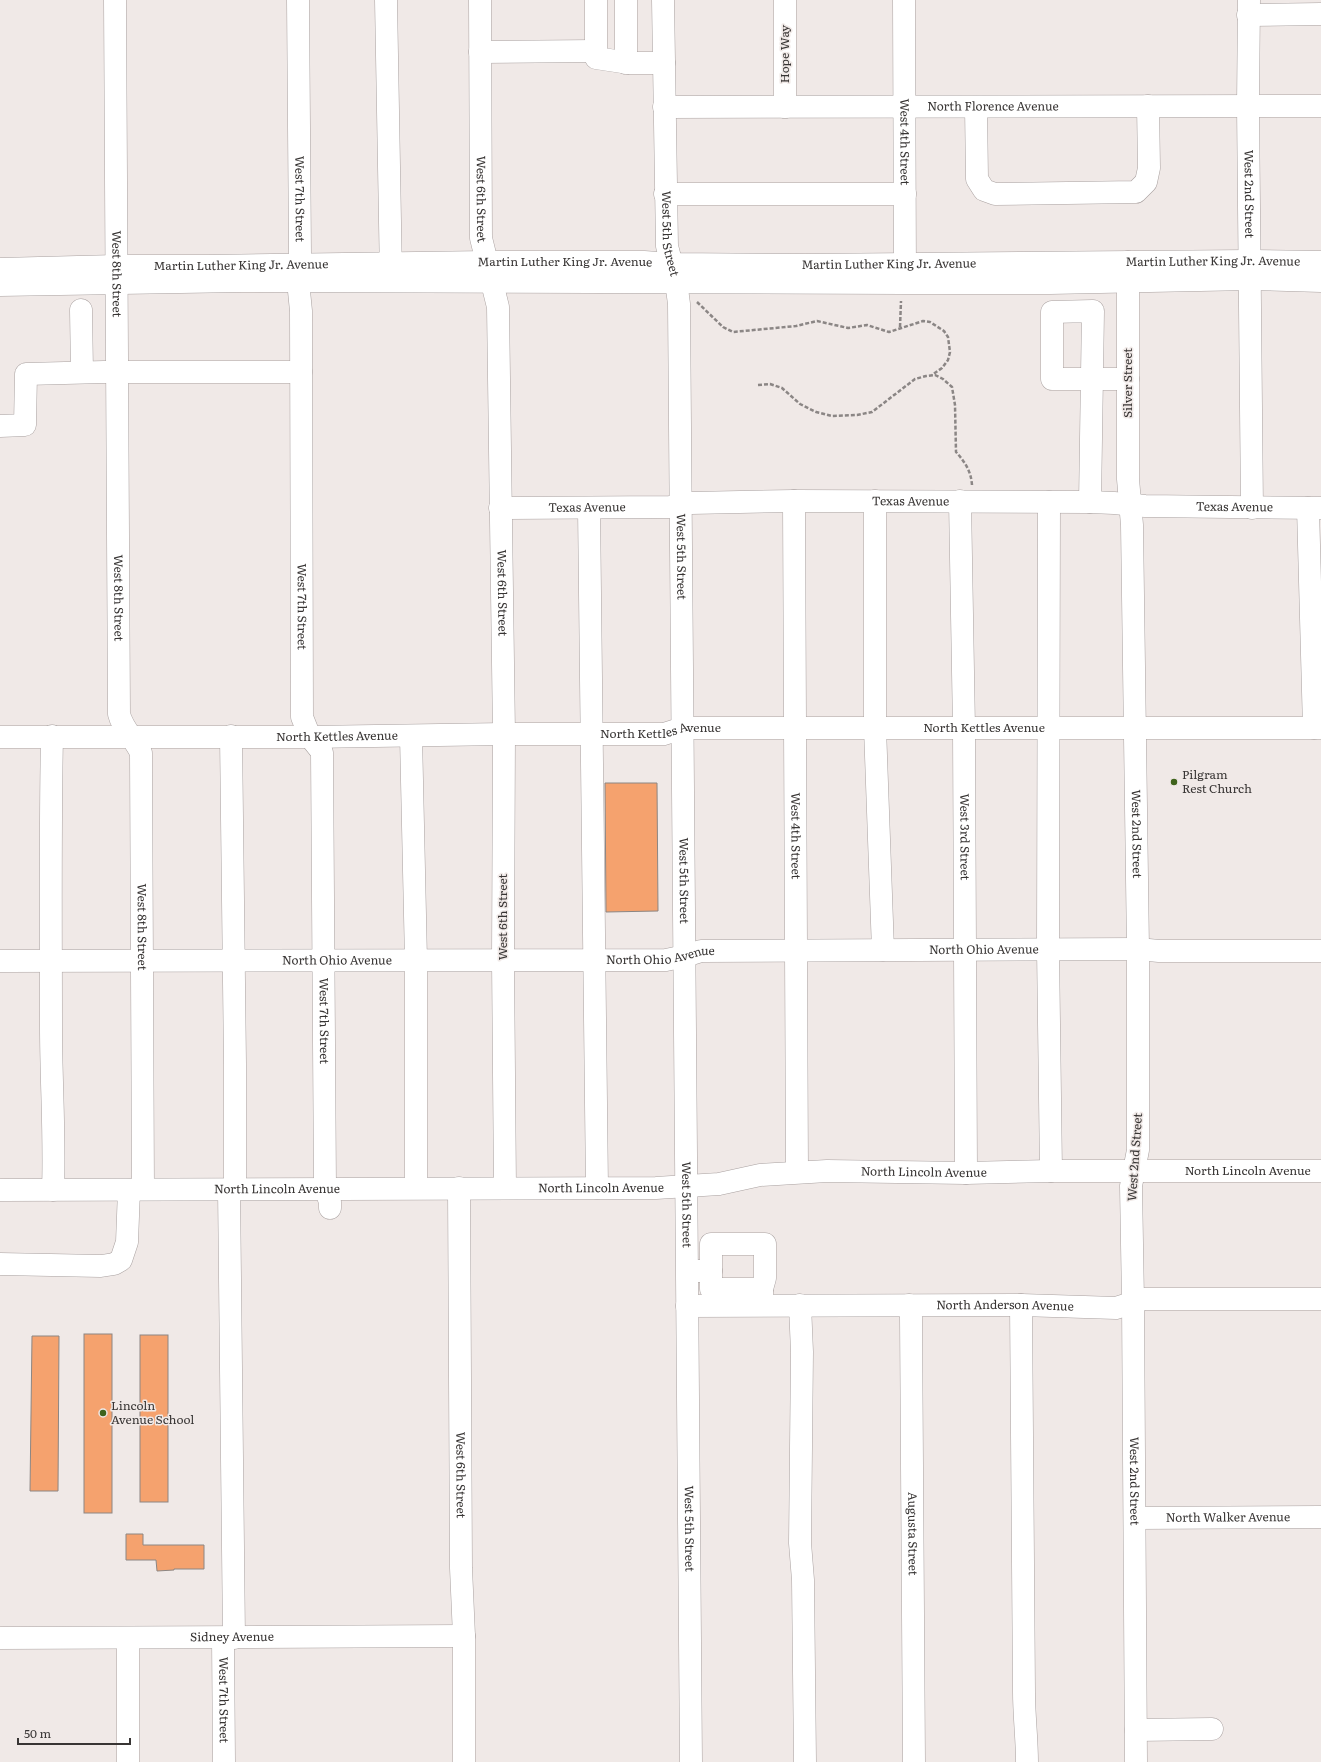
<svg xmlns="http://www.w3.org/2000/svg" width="1321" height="1762" viewBox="0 0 1321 1762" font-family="Literata,serif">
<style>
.building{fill:#f5a26e;stroke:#8c8683}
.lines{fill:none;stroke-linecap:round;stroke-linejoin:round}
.minor-casing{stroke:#a9a1a0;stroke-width:23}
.path{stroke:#8b8685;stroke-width:2.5;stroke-dasharray:4 2;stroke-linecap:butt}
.minor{stroke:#fff;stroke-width:22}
.poi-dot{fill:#3f631c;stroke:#f0e9e7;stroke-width:1.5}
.labels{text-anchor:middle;stroke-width:3;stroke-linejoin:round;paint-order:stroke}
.street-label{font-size:12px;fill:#383534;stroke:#f0e9e7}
.poi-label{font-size:12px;fill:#383534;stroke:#f0e9e7;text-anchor:start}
</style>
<rect width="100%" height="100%" fill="#f0e9e7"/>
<g class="building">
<polygon points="605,783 657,783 658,911 606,912"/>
<rect x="84" y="1334" width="28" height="179"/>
<rect x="140" y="1335" width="28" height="167"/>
<polygon points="32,1336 59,1336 58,1491 30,1491"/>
<polygon points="126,1534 143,1534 143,1545 204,1545 204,1569 174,1569 174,1570 157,1571 156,1560 126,1560"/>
</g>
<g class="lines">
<defs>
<g id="minor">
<path id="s1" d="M115,0l4,714c4,16 16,25 22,39l2,436"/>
<path id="s2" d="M298,0l2,254 -2,27 3,30 1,406 8,20 12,15 3,436 5,14v6"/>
<polyline points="386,0 391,277"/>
<path id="s3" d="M480,0l1,238 17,69 6,427 -1,226 2,228"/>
<polyline points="596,0 596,58 629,63 664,63"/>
<polyline points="626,0 626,63"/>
<path id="s4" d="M663,0l4,246 9,35 3,23 12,1458"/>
<path id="s5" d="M904,0l1,278"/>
<path id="s6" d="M1249,0l-1,106 4,402"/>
<polyline points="1248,15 1321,14"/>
<polyline points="480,52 596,51"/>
<path id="s7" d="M664,107l657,-1"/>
<polyline points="785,107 785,0"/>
<polyline points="976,107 977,179 984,190 995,194 1136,192 1146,182 1149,168 1148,106"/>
<polyline points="665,194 905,194"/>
<path id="s8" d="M1128,262v217l4,46 6,424v201l-7,36 2,115 3,461"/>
<path id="s9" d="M0,269l116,-3h92l279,-4h157l27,2 134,1 444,-4 72,1"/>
<polyline points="0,285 241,281 905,283 1050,283 1250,279 1321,281"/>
<polyline points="81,310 82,372"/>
<polyline points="0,426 25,425 26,374 104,372 301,372"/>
<path id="s10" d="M794,501l3,671"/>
<polyline points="875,501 875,728 883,950"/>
<path id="s11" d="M960,501l4,227 2,445"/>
<polyline points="1049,502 1048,949 1051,1171"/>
<polyline points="1090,502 1093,311 1052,312 1052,379 1128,379"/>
<path id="s12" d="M500,508l170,-1 21,-4 103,-2 296,1 24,1 31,3 176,2"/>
<polyline points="589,508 597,1188"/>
<polyline points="1308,508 1314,728"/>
<path d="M52,736c-2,97 -1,194 -1,291 0,54 4,109 2,163"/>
<polyline points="231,736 235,1064 235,1189"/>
<polyline points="411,736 416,960 416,1188"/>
<path id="s13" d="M0,737h310l194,-3h160l19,-6h638"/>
<path id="s14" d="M0,961l666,-1 19,-4 16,-5 437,-2 21,2h162"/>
<path id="s15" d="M459,1188l2,380 3,68v126"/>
<polyline points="229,1189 234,1638"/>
<path id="s16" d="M0,1190l656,-2 63,-4 41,-9 67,-4 139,2 85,-2h270"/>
<polyline points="0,1264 101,1266 114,1264 121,1260 127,1242 129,1190"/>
<polyline points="696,1271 711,1271 711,1289 762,1289 762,1302"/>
<polyline points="711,1271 711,1244 765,1244 765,1278 762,1289"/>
<polyline points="800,1305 802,1352 800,1543 803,1580 805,1762"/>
<path id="s17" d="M909,1305l2,12 3,445"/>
<path d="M1021,1305c2,129 3,258 3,387 0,24 3,47 3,70"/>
<path id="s18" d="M687,1306l334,-1 95,3 28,-9h177"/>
<path id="s19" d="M1135,1518l186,-1"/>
<path id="s20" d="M0,1638l464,-2"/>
<polyline points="128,1638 128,1762"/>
<path id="s21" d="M223,1638l1,124"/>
<polyline points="1136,1730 1212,1729"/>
</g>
</defs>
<use href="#minor" class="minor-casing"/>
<g class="path">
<polyline points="697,302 723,327 733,332 796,326 817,321 848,328 867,325 889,332 923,321 930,322 944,331 948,337 950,352 948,360 942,368 932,375"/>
<polyline points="900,327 901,301"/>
<path d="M758,385l12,-1 12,4 18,16 16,8 16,4 25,-1 15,-3 43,-33 11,-3 9,-1 8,4 9,8 3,18 1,47c9,10 15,19 16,33"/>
</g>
<use href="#minor" class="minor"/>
</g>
<g class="poi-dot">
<circle cx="1174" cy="782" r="4"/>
<circle cx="103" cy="1413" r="4"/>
</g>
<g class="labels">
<g class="street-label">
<text transform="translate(785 54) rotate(-90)" y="4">Hope Way</text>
<text dy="4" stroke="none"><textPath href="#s7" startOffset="329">North Florence Avenue</textPath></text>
<text dy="4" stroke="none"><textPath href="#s5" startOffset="142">West 4th Street</textPath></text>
<text dy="4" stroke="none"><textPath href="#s6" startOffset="194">West 2nd Street</textPath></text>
<text dy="4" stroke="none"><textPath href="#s2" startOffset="199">West 7th Street</textPath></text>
<text dy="4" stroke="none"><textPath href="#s3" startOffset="199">West 6th Street</textPath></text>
<text dy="4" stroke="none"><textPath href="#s4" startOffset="234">West 5th Street</textPath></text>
<text dy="4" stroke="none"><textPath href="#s9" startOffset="565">Martin Luther King Jr. Avenue</textPath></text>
<text dy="4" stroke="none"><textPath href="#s9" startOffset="1213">Martin Luther King Jr. Avenue</textPath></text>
<text dy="4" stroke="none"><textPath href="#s9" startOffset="241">Martin Luther King Jr. Avenue</textPath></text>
<text dy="4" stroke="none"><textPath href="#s9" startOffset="889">Martin Luther King Jr. Avenue</textPath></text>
<text dy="4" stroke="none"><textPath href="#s1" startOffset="274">West 8th Street</textPath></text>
<text transform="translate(1128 383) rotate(-90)" y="4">Silver Street</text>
<text dy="4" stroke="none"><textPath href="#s12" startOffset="411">Texas Avenue</textPath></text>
<text dy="4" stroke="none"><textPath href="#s12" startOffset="735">Texas Avenue</textPath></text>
<text dy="4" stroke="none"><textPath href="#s12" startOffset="87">Texas Avenue</textPath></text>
<text dy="4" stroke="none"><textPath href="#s4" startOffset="558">West 5th Street</textPath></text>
<text dy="4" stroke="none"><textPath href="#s3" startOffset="595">West 6th Street</textPath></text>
<text dy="4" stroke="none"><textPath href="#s1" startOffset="598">West 8th Street</textPath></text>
<text dy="4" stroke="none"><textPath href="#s2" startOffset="607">West 7th Street</textPath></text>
<text dy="4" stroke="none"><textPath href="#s13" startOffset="985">North Kettles Avenue</textPath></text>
<text dy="4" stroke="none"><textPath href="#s13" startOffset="661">North Kettles Avenue</textPath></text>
<text dy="4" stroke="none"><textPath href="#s13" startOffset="337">North Kettles Avenue</textPath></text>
<text dy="4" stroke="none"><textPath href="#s8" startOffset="572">West 2nd Street</textPath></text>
<text dy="4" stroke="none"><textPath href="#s10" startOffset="335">West 4th Street</textPath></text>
<text dy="4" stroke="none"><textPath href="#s11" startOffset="336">West 3rd Street</textPath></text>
<text dy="4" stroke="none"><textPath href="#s4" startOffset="882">West 5th Street</textPath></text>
<text transform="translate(503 917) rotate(-90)" y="4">West 6th Street</text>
<text dy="4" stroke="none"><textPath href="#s1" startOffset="933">West 8th Street</textPath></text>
<text dy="4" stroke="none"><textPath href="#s14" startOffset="985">North Ohio Avenue</textPath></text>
<text dy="4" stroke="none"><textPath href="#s14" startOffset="661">North Ohio Avenue</textPath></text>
<text dy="4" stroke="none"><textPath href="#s14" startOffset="337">North Ohio Avenue</textPath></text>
<text dy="4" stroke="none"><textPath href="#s2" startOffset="1027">West 7th Street</textPath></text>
<text transform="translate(1135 1157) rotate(-86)" y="4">West 2nd Street</text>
<text dy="4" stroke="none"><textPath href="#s16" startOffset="1249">North Lincoln Avenue</textPath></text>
<text dy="4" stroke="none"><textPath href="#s16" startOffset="925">North Lincoln Avenue</textPath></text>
<text dy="4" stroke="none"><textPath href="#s16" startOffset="601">North Lincoln Avenue</textPath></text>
<text dy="4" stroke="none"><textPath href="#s16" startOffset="277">North Lincoln Avenue</textPath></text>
<text dy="4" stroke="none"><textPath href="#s4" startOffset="1206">West 5th Street</textPath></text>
<text dy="4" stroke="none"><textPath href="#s18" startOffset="318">North Anderson Avenue</textPath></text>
<text dy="4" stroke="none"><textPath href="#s15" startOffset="287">West 6th Street</textPath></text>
<text dy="4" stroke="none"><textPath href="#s8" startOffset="1220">West 2nd Street</textPath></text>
<text dy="4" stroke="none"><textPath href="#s19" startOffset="93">North Walker Avenue</textPath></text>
<text dy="4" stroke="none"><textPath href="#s4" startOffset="1530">West 5th Street</textPath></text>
<text dy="4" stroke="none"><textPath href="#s17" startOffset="229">Augusta Street</textPath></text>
<text dy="4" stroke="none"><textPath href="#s20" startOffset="232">Sidney Avenue</textPath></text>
<text dy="4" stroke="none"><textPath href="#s21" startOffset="62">West 7th Street</textPath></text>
</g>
<g class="poi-label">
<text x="1182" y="779">Pilgram<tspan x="1182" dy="14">Rest Church</tspan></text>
<text x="111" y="1410">Lincoln<tspan x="111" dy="14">Avenue School</tspan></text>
</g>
</g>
<path d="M18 1738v6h112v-6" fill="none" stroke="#383534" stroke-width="2"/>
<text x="24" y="1738" font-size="12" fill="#383534" stroke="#f0e9e7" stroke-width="3" paint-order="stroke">50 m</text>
</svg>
